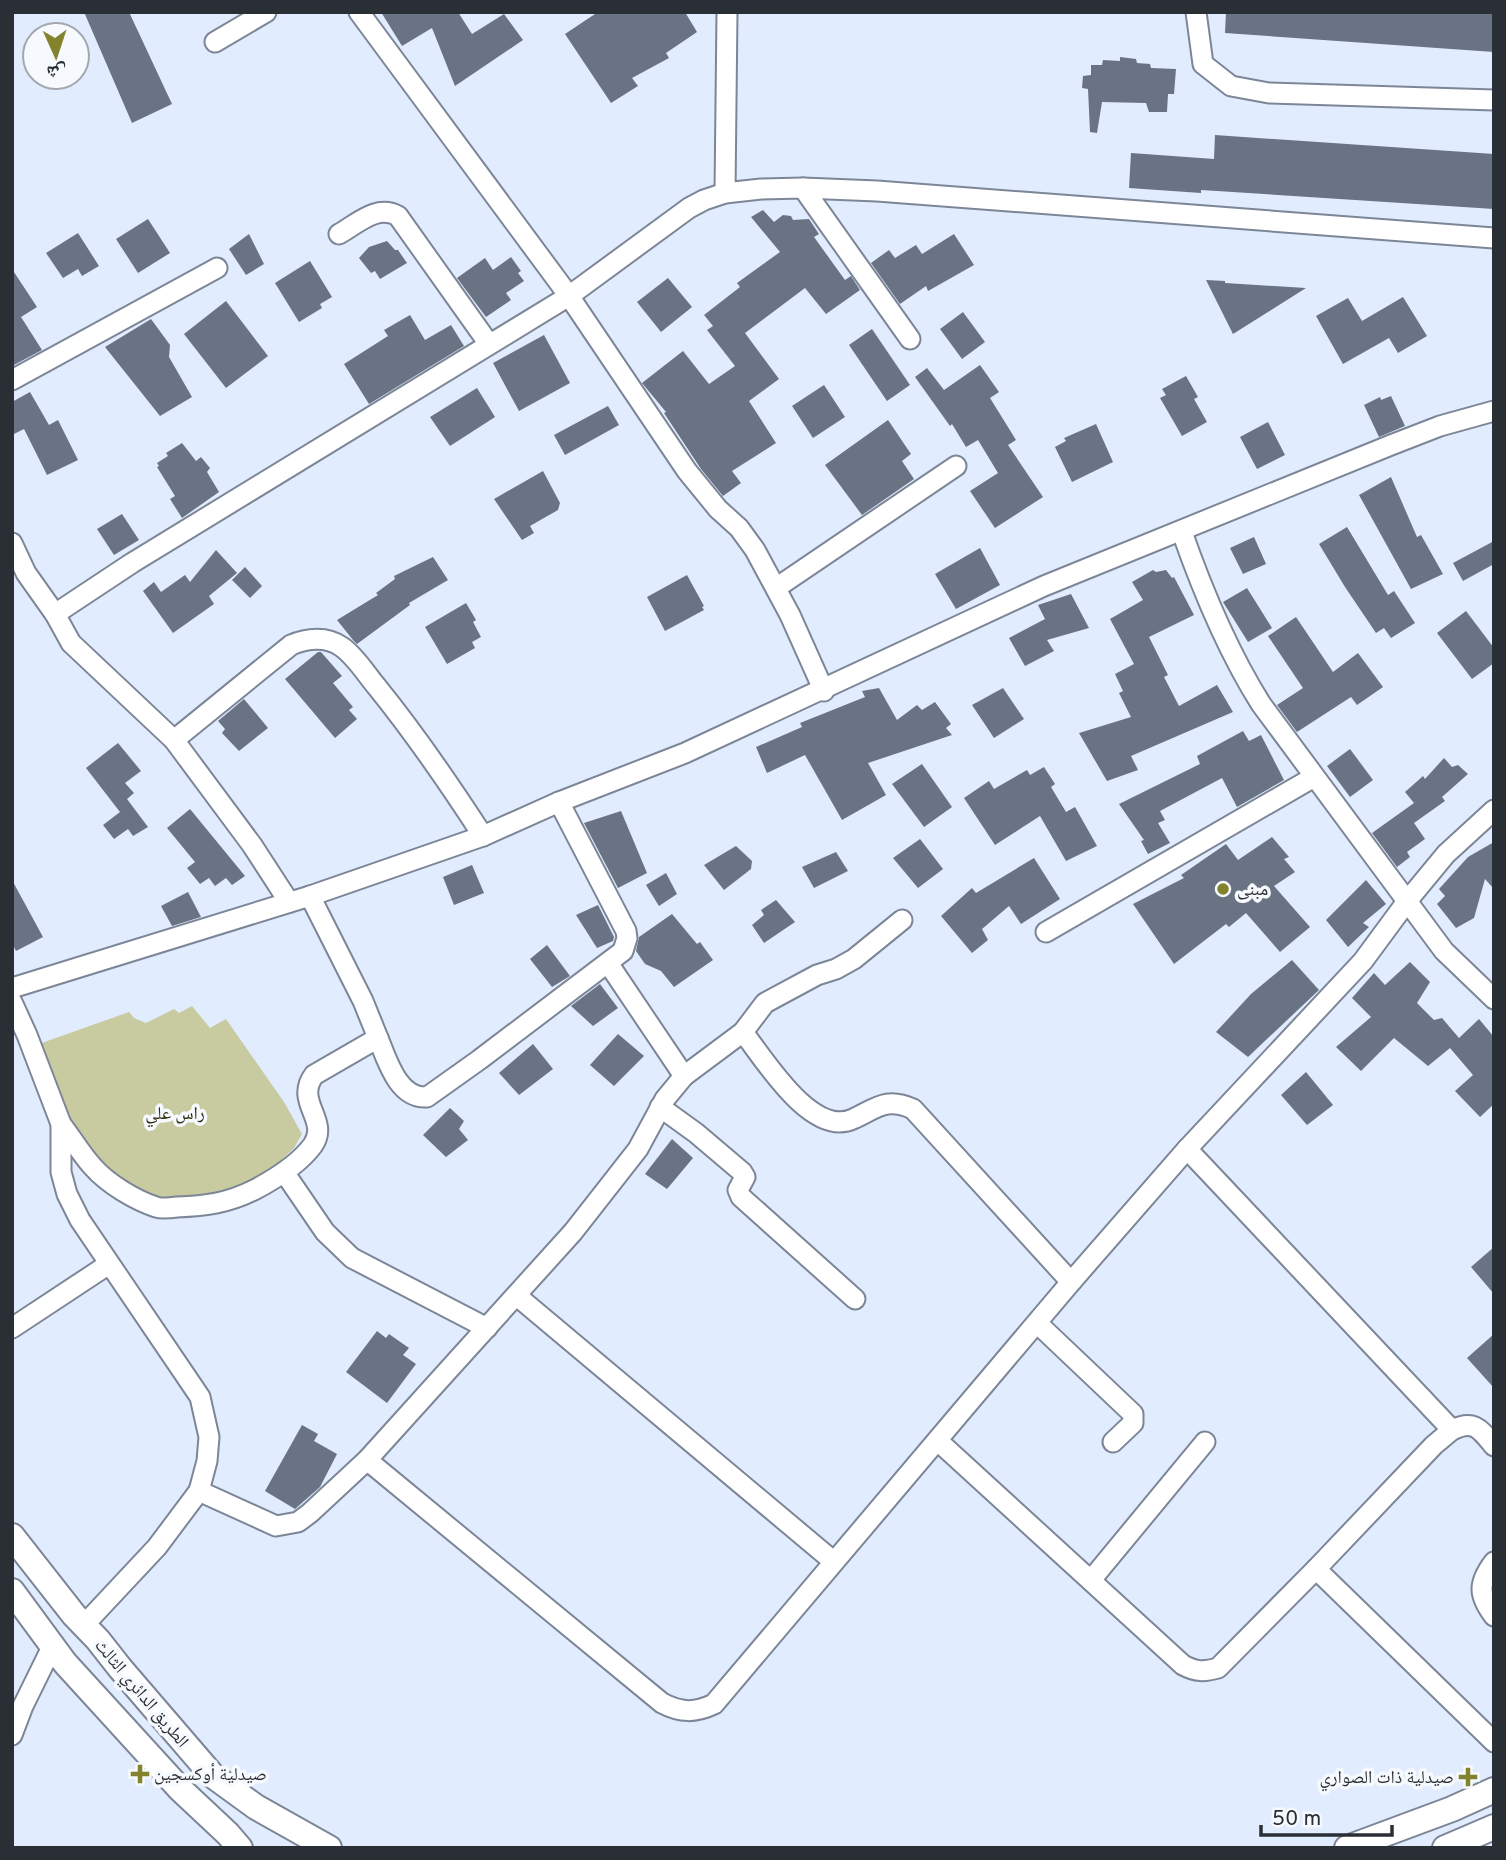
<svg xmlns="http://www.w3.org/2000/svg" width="1506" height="1860" viewBox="0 0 1506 1860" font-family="Overpass,'Noto Naskh Arabic',sans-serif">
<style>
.green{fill:#c8caa0}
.building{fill:#6a7384}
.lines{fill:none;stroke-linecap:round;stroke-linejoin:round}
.minor-casing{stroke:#7c8697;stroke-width:23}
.major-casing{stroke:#7c8697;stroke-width:28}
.minor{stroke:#fff;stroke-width:19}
.major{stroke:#fff;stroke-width:24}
.poi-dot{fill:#83832d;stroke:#f6f9fd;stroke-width:2.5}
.labels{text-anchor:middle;stroke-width:7;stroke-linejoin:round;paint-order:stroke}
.poi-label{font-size:18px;fill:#2a2f36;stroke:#f6f9fd;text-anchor:start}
.park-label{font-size:18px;fill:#2e2e0b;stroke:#f6f9fd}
.street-label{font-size:18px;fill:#2a2f36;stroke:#f6f9fd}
</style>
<rect width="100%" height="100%" fill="#e1ecff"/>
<polygon class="green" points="192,1006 210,1028 226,1019 284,1102 302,1134 294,1148 274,1167 251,1186 204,1205 129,1193 73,1137 36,1045 129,1012 134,1018 146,1023 174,1009 179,1013"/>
<g class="building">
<polygon points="84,12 129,12 172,104 132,123"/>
<polygon points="381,12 458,12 472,34 504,14 523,40 455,86 432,28 402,46"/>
<polygon points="598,12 685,12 697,32 666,53 669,58 632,78 638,86 611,103 565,34"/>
<polygon points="1226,12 1494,12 1494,52 1225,33"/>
<polygon points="1120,57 1136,59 1137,63 1150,64 1151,68 1176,69 1174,94 1168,94 1167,112 1149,112 1146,103 1102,102 1097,133 1090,132 1088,89 1082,88 1083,76 1091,75 1091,65 1102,65 1103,60 1120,61"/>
<polygon points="1215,135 1494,154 1494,209 1201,190 1201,193 1129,188 1131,153 1214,159"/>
<polygon points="763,210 774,222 783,215 791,216 793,220 809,219 819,234 814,237 845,280 851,276 860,290 826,314 805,288 745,333 779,379 749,401 776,443 732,471 741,483 723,496 701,469 664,413 666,412 642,383 683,351 709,384 735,366 707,330 713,326 704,315 740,287 737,283 780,252 751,217"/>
<polygon points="148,219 170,253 138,273 116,239"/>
<polygon points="78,233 99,266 82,276 78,269 63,278 46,253"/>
<polygon points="249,234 264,264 246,275 229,249"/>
<polygon points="954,234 974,265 928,291 926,286 900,304 871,263 889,250 895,258 916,245 922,254"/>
<polygon points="387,241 395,250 398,250 407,263 380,279 375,271 371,273 359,258 369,247"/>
<polygon points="511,257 521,271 518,273 524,281 506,293 511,300 486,317 457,278 485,258 493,270"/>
<polygon points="310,261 332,297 320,304 322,308 299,322 275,283"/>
<polygon points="12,269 37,307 21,317 42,350 12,366"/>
<polygon points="668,278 692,307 661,332 637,302"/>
<polygon points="1206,280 1225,281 1225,283 1306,288 1233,334"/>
<polygon points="1403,297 1427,336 1398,353 1389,338 1343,364 1316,316 1348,298 1362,321"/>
<polygon points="226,301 268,356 226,388 184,334"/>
<polygon points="963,312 985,342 962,359 940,329"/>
<polygon points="410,315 425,340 451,325 464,346 369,404 344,364 388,336 384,330"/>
<polygon points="151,319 170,345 169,357 192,397 160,416 105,347"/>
<polygon points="872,329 910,385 887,401 849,345"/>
<polygon points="544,335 570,383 519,411 493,363"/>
<polygon points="980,365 999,392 990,398 1016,440 1008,445 1043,497 995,528 970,491 998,473 978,440 966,447 952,424 950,426 915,377 927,368 944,390"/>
<polygon points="1186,376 1198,397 1194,399 1207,422 1182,436 1160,398 1166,395 1162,389"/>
<polygon points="824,385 845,417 813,438 792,406"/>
<polygon points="477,388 495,417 450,446 430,417"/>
<polygon points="30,392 49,425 58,420 78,460 47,475 24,429 12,435 12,402"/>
<polygon points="1391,396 1405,426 1379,437 1364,405 1380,397 1381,400"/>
<polygon points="608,406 619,425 565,455 554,435"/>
<polygon points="888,420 911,454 902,461 914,479 862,515 825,465"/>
<polygon points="1268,422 1285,455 1257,469 1240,437"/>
<polygon points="1096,424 1113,462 1072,482 1055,447 1066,441 1064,438"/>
<polygon points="182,443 196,461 201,457 210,468 207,472 219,492 182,518 170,499 175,496 157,467 159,466 157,463 168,456 166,453"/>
<polygon points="543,471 560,503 558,510 530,526 534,533 522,540 494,499"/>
<polygon points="1391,477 1417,537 1421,535 1443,574 1411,589 1359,495"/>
<polygon points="122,514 139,540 114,555 97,529"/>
<polygon points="1347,527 1388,595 1394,591 1415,623 1391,638 1384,628 1376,633 1345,587 1319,544"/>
<polygon points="1254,537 1266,564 1243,574 1230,548"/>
<polygon points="1494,541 1494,564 1463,581 1453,563"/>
<polygon points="980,548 1000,585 956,609 935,574"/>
<polygon points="216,550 237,573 209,596 214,604 173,633 143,591 154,582 161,592 185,575 190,582"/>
<polygon points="433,557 448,580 409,603 410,605 357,644 353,640 337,620 378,595 376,593 395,579 394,576"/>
<polygon points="245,567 262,586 250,598 232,580"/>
<polygon points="1153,570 1156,572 1166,570 1172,578 1174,577 1194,615 1149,637 1168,675 1164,677 1179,706 1217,685 1233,712 1131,756 1138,770 1107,781 1079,733 1131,717 1119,693 1123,691 1115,674 1134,664 1110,619 1143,600 1132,582"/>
<polygon points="687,575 704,606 702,607 704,610 665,631 647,597"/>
<polygon points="1247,588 1272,628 1248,642 1223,602"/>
<polygon points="1071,594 1089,628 1047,640 1054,651 1025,666 1009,638 1045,619 1038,605"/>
<polygon points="466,603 476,620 473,622 481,637 472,642 475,648 447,664 425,627"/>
<polygon points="1466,611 1494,648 1494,663 1472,679 1437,633"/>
<polygon points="1296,617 1333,672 1358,653 1383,687 1357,705 1351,697 1297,732 1277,705 1303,688 1268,636"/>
<polygon points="318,652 321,652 342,676 333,683 353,707 349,710 357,719 335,738 285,679"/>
<polygon points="879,688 897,720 917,705 922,710 935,702 951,724 946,728 952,735 868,763 886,795 842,820 805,755 767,773 756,747 802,727 800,723 865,697 862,691"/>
<polygon points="1003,688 1024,719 994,738 972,705"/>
<polygon points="244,699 268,728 239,751 222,733 225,729 218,721"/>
<polygon points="1243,731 1249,741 1261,735 1284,780 1237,807 1222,778 1160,811 1165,820 1158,823 1170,843 1148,854 1141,841 1144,840 1119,804 1200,764 1197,756"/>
<polygon points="118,743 141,771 125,783 134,793 127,799 148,827 133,836 128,829 114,839 103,825 120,812 86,768"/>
<polygon points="1350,749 1373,780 1350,797 1327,766"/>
<polygon points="1444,758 1452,767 1458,765 1468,774 1442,797 1445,801 1414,823 1425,839 1407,852 1410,857 1397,867 1372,833 1414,803 1405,792 1423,776 1425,779"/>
<polygon points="922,764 952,807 924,827 892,784"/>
<polygon points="1044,767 1055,784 1051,787 1066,812 1075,807 1097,846 1066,861 1040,816 995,845 964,798 989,781 994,789 1027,770 1030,775"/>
<polygon points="190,809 245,876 232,885 226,878 215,886 209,878 200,884 187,868 195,862 167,828"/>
<polygon points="621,811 647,873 618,888 584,823"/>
<polygon points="1272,837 1289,857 1284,859 1295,872 1274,886 1310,927 1280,952 1246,913 1229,927 1226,924 1174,964 1133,904 1184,878 1181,875 1226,844 1238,860"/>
<polygon points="920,839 943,869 918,888 893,858"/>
<polygon points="1494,842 1494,889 1485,879 1474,918 1456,928 1437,904 1445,896 1439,889 1468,857"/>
<polygon points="736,846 752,861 751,869 724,890 704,865"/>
<polygon points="836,852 848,871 814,888 802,867"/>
<polygon points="1034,858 1060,899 1021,924 1009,906 982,929 988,940 972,953 941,916 972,888 976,893"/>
<polygon points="472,865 484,893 454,905 443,877"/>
<polygon points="666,873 677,894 659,906 646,885"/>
<polygon points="12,880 43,937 16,951 12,943"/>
<polygon points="1366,880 1386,904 1363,923 1369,927 1348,947 1326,920"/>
<polygon points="188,892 201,917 172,926 161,906"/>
<polygon points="776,900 795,922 764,943 752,925 764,915 761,910"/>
<polygon points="598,905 614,937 613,941 597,948 576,915"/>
<polygon points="672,914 697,944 700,942 713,960 674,987 661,971 645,964 636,951 639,937"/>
<polygon points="547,945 570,976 552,987 530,959"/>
<polygon points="1292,960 1319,990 1248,1057 1216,1032 1251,994"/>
<polygon points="1410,962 1430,982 1417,1003 1434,1020 1442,1018 1459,1038 1479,1019 1494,1037 1494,1104 1480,1117 1455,1091 1473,1075 1450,1048 1428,1066 1394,1038 1361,1071 1336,1047 1371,1017 1352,998 1374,973 1385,985"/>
<polygon points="600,984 618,1008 593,1026 571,1006"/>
<polygon points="618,1034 644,1056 614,1086 590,1065"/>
<polygon points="533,1044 553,1069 519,1095 499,1073"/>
<polygon points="1306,1072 1333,1105 1307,1125 1281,1095"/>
<polygon points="450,1108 464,1121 459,1129 468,1140 446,1157 423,1135"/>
<polygon points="672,1139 693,1158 667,1189 645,1174"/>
<polygon points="1494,1247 1494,1294 1471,1267"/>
<polygon points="377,1331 386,1338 389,1334 409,1348 403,1355 416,1364 387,1403 346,1372"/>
<polygon points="1494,1334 1494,1388 1467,1358"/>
<polygon points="302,1425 318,1434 314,1441 337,1454 320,1487 295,1509 265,1491"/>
</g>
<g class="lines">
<defs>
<g id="minor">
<polyline points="359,12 569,296 687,471 718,509 739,528 755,550 790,615 824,691"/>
<polyline points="1196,12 1203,64 1231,86 1269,93 1494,100"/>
<polyline points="215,42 266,12"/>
<polyline points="803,188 910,339"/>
<polyline points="725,193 727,12"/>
<path d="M339,234c18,-10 38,-30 59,-18l91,128"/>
<polyline points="12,380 217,268"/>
<path d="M1182,532c21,60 45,118 79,172l183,247 50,48"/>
<polyline points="12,543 26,573 55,614 71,643 174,740 252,845 289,902"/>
<polyline points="776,588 956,466"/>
<polyline points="55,614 132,563 569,296 689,208 704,200 725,193 761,189 803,188 877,191 1494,238"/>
<path d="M174,740l117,-95c16,-7 36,-9 51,2 14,10 24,27 35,40 38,47 73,98 106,149"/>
<polyline points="1046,932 1314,777"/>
<polyline points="608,963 684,1076"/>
<polyline points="12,988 310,896 483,836 559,802 685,753 1044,586 1391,445 1440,426 1494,411"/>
<polyline points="12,1002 27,1035 61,1124 61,1172 67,1194 80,1220 200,1397 209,1437 207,1461 199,1491"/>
<polyline points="743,1032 765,1003 817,975 836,969 854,959 902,920"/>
<path d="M378,1038c9,22 20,61 49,59l52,-37 144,-109 4,-13 -1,-7 -67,-129"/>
<polyline points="660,1107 696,1133 742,1172 745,1177 738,1190 741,1197 855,1299"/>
<path d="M61,1124c11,14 20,30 32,43 15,17 42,33 63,40 6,2 14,1 21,0 29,-1 51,-4 77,-17 21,-11 45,-26 59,-45 17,-25 -19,-43 1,-70l64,-37 -15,-37 -53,-105"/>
<polyline points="284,1172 325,1232 352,1258 487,1328"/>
<polyline points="517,1296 833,1561"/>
<polyline points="1037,1323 1133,1414 1133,1423 1113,1442"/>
<polyline points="12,1328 109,1264"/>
<path d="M1452,1430c22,-11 28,-1 42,16"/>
<path d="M938,1441l245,224c13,7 21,7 35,3l98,-99 118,-124 18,-15 -265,-281"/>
<path d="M367,1460l295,243c19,10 33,10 52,1l357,-422 116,-133 176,-188 45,-61 38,-46 48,-44"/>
<path d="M1494,1562c-16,21 -16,33 0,54"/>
<polyline points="1316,1569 1494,1742"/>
<polyline points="1091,1580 1205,1442"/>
<path d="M84,1625l73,-78 42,-56 77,35 22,-4 12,-9 57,-53 206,-228 65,-83 27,-50 19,-23 59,-44c21,27 69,106 110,87 24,-11 33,-22 60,-10l158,173"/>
<polyline points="12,1735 23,1706 53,1645"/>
</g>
<g id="major">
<polyline points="12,1536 74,1615 98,1640 120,1668 212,1775 256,1807 329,1848"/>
<polyline points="12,1591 65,1663 180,1789 228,1834 240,1848"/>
<polyline points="1347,1848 1452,1809 1494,1790"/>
<polyline points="1445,1848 1494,1827"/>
</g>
</defs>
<use href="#minor" class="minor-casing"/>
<use href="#major" class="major-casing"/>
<use href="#minor" class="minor"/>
<use href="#major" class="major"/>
</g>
<g class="poi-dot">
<circle cx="1223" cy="889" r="7"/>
<path d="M136.5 1763.5h7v7h7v7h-7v7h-7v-7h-7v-7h7z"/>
<path d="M1464.5 1766.5h7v7h7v7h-7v7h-7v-7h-7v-7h7z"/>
</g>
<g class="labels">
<g class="poi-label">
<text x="1237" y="895">مبنى</text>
<text x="154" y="1780">صيدلية أوكسجين</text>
<text x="1454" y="1783" text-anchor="end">صيدلية ذات الصواري</text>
</g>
<g class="park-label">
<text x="175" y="1119">راس علي</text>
</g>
<g class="street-label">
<text transform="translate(142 1693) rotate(50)" y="6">الطريق الدائري الثالث</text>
</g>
</g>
<rect width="1506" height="1860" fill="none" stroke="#2a2f36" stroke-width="28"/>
<g transform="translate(56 56) rotate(177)"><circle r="33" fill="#f6f9fd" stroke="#a4a8ad" stroke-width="2"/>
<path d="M0-5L12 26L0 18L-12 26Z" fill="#83832d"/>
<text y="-10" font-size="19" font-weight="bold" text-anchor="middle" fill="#2a2f36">ش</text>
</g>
<path d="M1261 1825v10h131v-10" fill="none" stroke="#2a2f36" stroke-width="3.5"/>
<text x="1272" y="1825" font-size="21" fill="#2a2f36" stroke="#f6f9fd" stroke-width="5" paint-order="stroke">50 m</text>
</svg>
